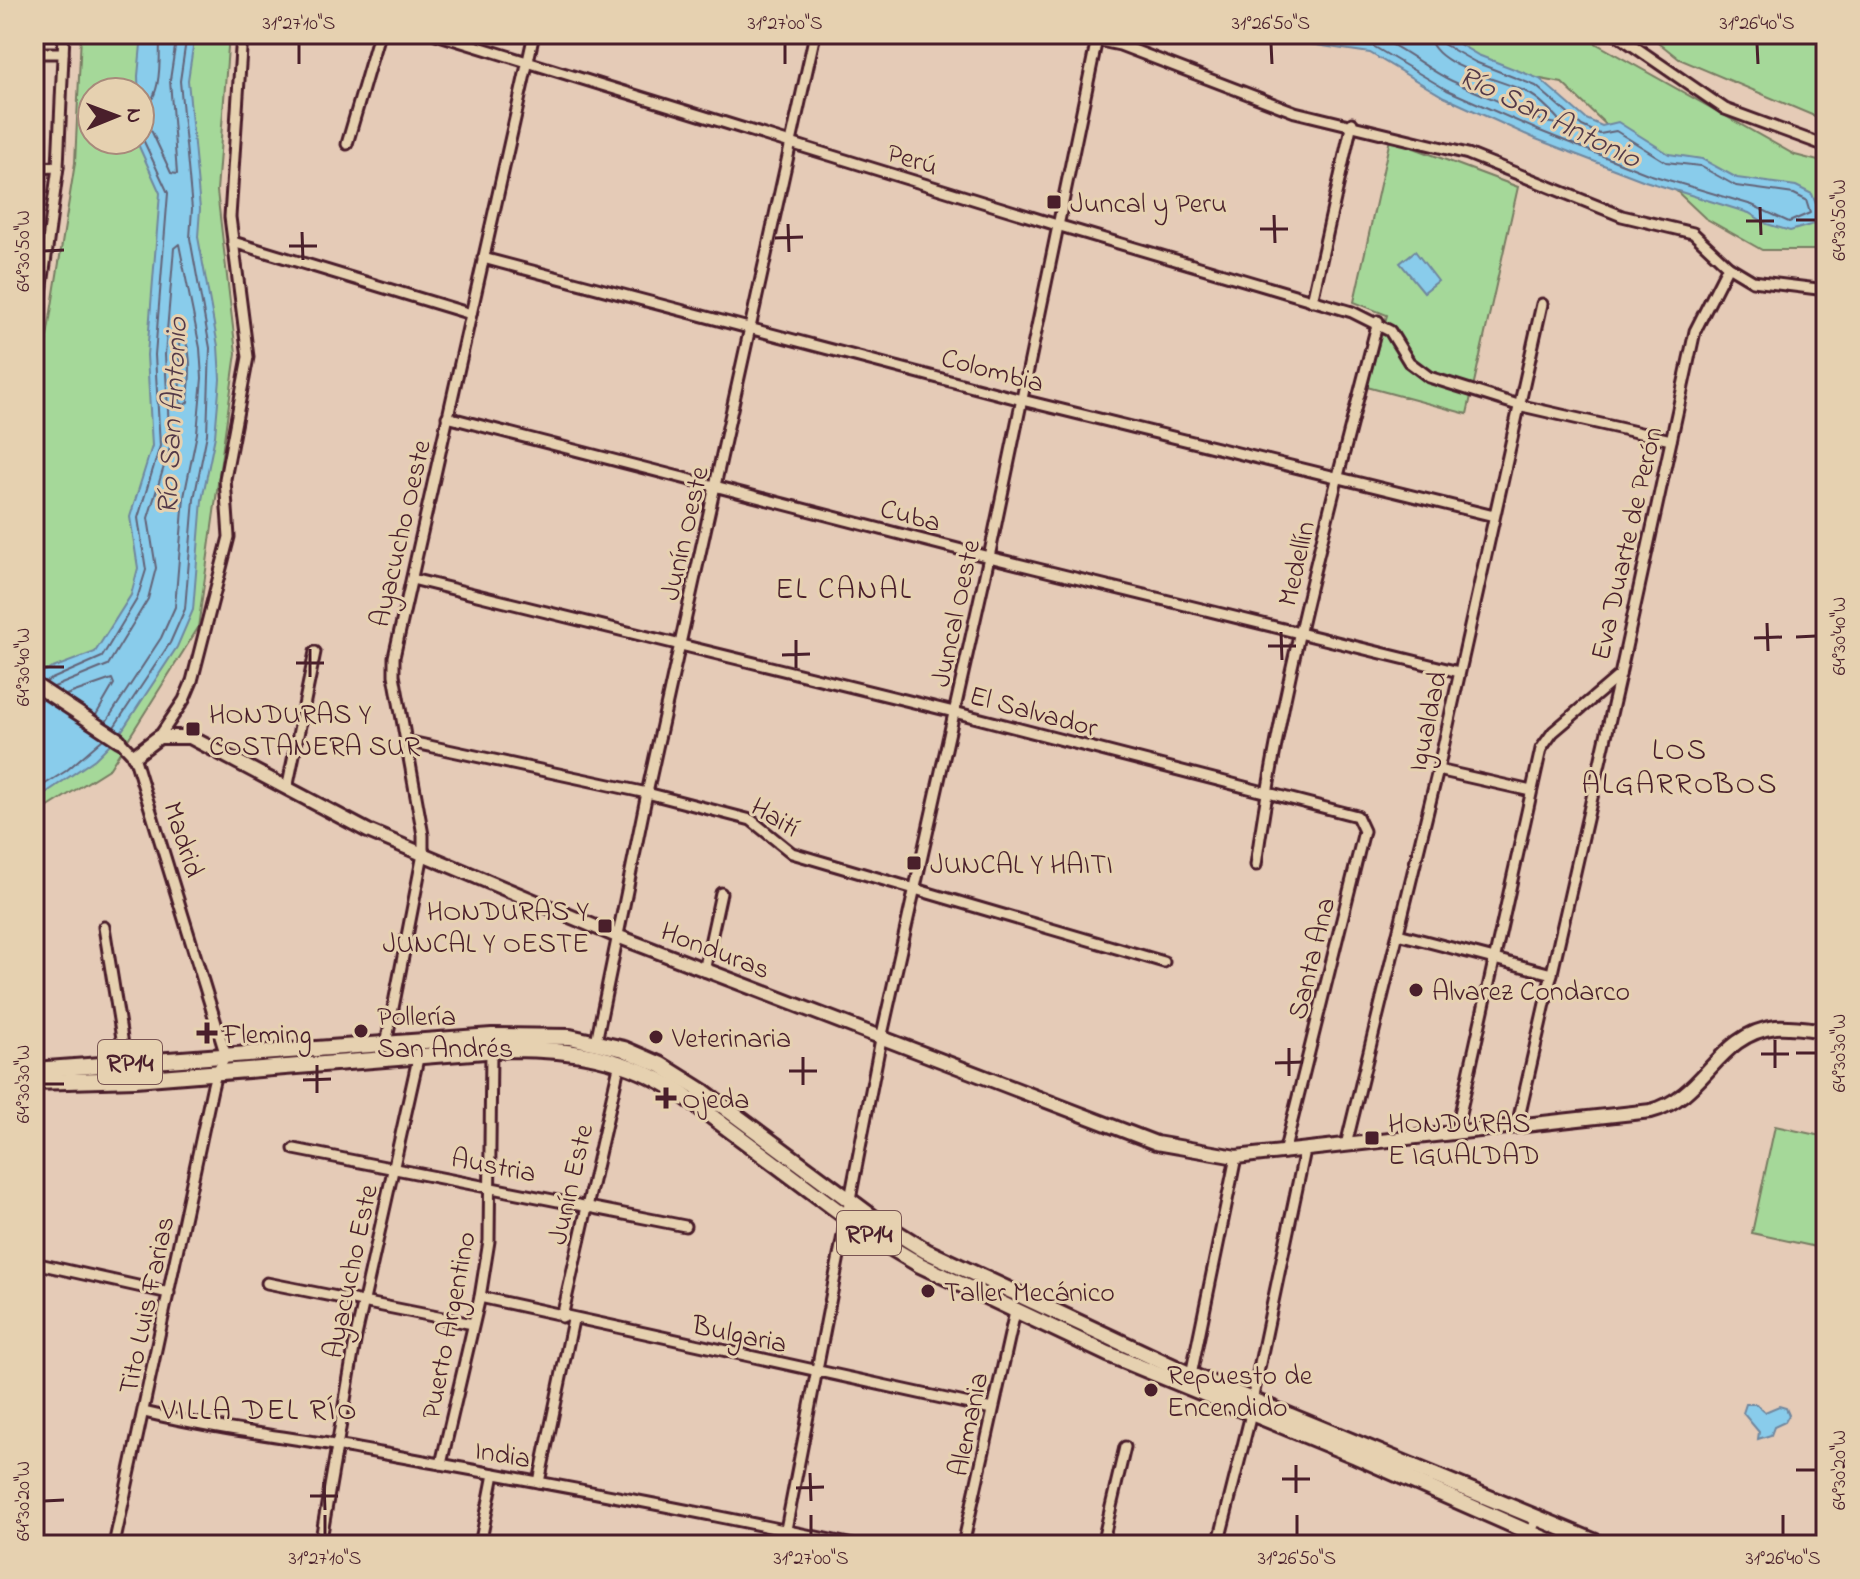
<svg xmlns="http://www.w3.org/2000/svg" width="1860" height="1579" viewBox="0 0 1860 1579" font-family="'Indie Flower',sans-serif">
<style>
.green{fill:#a5d899;stroke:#787c62;stroke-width:2;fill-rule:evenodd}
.water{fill:#89cceb;stroke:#70879e;stroke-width:2}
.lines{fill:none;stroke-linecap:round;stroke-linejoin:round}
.shore{stroke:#636478;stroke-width:2}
.street-casing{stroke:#4a1f2b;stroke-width:15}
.secondary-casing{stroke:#4a1f2b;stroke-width:18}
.primary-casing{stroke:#4a1f2b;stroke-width:20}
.street{stroke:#e6d1b0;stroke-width:9}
.secondary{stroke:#e6d1b0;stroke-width:12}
.primary{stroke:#e6d1b0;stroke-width:14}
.ticks{fill:none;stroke:#4a1f2b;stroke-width:3}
.poi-dot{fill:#4a1f2b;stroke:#e6d1b0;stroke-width:3}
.labels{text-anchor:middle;stroke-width:6;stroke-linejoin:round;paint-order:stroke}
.shield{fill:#e6d1b0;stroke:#795453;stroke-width:2}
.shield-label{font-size:26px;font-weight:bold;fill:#4a1f2b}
.street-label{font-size:28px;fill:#4a1f2b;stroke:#e6d1b0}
.poi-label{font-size:28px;fill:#4a1f2b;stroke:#e6d1b0;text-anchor:start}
.water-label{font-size:30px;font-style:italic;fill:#533948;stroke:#e6d1b0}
.neighbourhood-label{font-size:30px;letter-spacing:2px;fill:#4a1f2b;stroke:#e6d1b0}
.neatline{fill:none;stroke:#4a1f2b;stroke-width:3}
.ticks-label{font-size:20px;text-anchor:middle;fill:#4a1f2b}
</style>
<rect width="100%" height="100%" fill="#e5cbb7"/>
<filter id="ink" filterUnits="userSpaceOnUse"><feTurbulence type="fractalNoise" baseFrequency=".0125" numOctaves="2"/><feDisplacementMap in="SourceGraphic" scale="16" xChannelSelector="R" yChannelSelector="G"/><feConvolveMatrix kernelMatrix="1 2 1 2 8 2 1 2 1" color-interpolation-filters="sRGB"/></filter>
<g filter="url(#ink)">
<g class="green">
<path d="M81,34h148l-12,157 19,162 -38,275 -88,140 -76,48v-398l41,-255zM92,92h48v48h-48z"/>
<polygon points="1303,34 1579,34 1795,155 1826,163 1826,250 1762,250 1705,218 1562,83"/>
<polygon points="1648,34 1826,34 1826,121 1679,59"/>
<polygon points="1390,139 1518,187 1467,414 1367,387 1387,315 1354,302"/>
<polygon points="1775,1126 1826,1137 1826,1227 1821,1248 1752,1233"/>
</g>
<g class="water">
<polygon points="142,34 195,34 188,80 200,209 198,237 218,346 220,379 215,436 202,500 193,610 177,647 119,735 95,759 34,801 34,683 42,672 95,652 131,595 138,568 130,517 152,446 147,355 160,193 137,142 140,140 138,76"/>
<polygon points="1253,34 1442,34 1478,55 1540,79 1586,119 1602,126 1618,122 1669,154 1702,159 1737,178 1796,186 1812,194 1818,209 1826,210 1826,227 1821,222 1790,231 1767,224 1749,213 1645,181 1536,139 1444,97 1370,53 1309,44 1274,43"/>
<polygon points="1415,251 1438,281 1424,292 1400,263"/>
<polygon points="1746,1404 1756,1404 1765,1412 1779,1406 1786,1408 1789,1415 1785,1422 1774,1427 1771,1435 1758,1439 1759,1432 1743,1413"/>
</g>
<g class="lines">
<g class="shore">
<polyline points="1274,34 1373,46 1447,90 1540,131 1648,174 1752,205 1789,222 1810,213 1806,200 1794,194 1736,186 1700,166 1666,162 1616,131 1600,134 1582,126 1536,86 1475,62 1443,44 1439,34"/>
<path d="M1363,34c33,6 59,33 89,47 30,14 62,26 92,41l15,2 -1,-5c-8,-9 -17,-19 -28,-25 -25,-15 -99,-26 -101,-60"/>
<path d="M140,110c24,-10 19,-54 20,-76"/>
<polyline points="140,123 152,132 171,173 177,174 170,80 177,34"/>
<path d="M183,337c11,16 6,46 5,65l-4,3 -4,-3 -1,-62z"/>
<polyline points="45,682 102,657 137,599 146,570 138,518 160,446 155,355 168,193 140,133"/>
<polyline points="54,687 108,665 148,599 156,568 148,518 170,447 165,355 174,248 179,244 200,348 202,378 197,433 184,497 175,607 161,638 106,722"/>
<polyline points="66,695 112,679 114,684 96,715"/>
<polyline points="114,727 170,643 185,609 194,499 207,434 210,348 190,238 192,209 180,81 187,34"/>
<polyline points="34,791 66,771 103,739"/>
</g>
<defs>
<g id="street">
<polyline points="436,34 1057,225 1352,312 1390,331 1409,362 1429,377 1518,405 1671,440"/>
<polyline points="1067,34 1120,45 1295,112 1468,154 1622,216 1693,233 1728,266 1753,281 1826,290"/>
<polyline points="1616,34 1725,109 1826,146"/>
<polyline points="34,53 63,53"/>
<polyline points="347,144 379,34"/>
<polyline points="34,168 58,167"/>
<polyline points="233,242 471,314"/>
<polyline points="483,258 1022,400 1494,516"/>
<polyline points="1312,301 1352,123"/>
<polyline points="34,345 58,167 64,34"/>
<polyline points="447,417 989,557 1459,672"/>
<polyline points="412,579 954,712 1357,816 1364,831 1284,1153"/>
<polyline points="159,737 184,700 192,681 229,537 225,479 248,357 230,217 242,34"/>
<polyline points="406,741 647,793 751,820 792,853 1164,962"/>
<polyline points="1438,770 1531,791"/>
<polyline points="287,789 315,652"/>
<path d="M1256,865c25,-183 76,-364 122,-544"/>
<polyline points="104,927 126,1063"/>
<polyline points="1398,934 1552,974"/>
<polyline points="704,971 721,893"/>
<polyline points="596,1042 647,793 815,34"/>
<polyline points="386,1044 423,854 423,835 394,675 394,657 534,34"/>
<polyline points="1517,1126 1620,675"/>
<polyline points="1456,1132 1541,749 1553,732 1620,675 1695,331 1728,266"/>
<polyline points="1346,1145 1438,770 1542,304"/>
<polyline points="294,1149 685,1226"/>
<polyline points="34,1263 169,1293"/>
<polyline points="267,1283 473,1324"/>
<polyline points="480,1297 992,1409"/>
<polyline points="562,1317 620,1062"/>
<polyline points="1191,1375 1236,1157"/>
<polyline points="1252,1401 1305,1150"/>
<path d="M144,1412c70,17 139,24 209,36 168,31 334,60 500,97"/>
<polyline points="441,1464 480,1297 489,1241 491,1050"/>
<polyline points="539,1482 573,1320"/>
<polyline points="114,1545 212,1089 216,1073 226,1056 134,756 119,740"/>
<polyline points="320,1545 356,1336 419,1054"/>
<polyline points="480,1545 494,1474"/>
<polyline points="783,1545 881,1039 989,557 1098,34"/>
<polyline points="963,1545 1015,1312"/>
<polyline points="1102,1545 1125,1447"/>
<polyline points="1218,1545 1251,1414"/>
<polyline points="1532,1545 1530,1533 1538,1517"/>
</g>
<g id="secondary">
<polyline points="34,684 119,740"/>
<path d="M134,756l25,-19h31l178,94 249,105 539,207 80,14 415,-46c56,-15 65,-77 125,-84 16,-1 34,2 50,4"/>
</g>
<g id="primary">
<polyline points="34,1070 492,1036 570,1037 624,1049 661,1065 704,1092 875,1219 926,1251 1191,1375 1603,1545"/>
<path d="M34,1082l101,-3 375,-30c62,0 116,8 169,43l194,145 47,28 188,89 248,102 202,89"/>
</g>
</defs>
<use href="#street" class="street-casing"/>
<use href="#secondary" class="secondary-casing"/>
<use href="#primary" class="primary-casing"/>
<use href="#street" class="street"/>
<use href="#secondary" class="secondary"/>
<use href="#primary" class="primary"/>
</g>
</g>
<path class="ticks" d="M299,44v20M785,44v20M1271,44l1,20M1757,44l1,20M1760,207l1,28M1274,215l1,28M1796,220h20M1746,221h28M788,224l1,28M1260,229h28M302,232l1,28M775,238l28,-1M289,246h28M44,251l20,-1M1767,623l1,28M1281,632l1,28M1796,637l20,-1M1754,638l28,-1M796,640v28M1268,646h28M310,649v28M782,655l28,-1M296,663h28M44,667h20M1775,1040v28M1289,1048v28M1796,1053h20M1761,1054h28M803,1057v28M1275,1063l28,-1M317,1065v28M789,1071h28M303,1080l28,-1M44,1084h20M1296,1465v28M1796,1470h20M810,1473l1,28M1282,1479h28M324,1482l1,28M796,1488l28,-1M310,1496h28M44,1501l20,-1M325,1515v20M811,1515v20M1297,1515v20M1783,1515v20"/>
<g class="poi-dot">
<rect x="1046" y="194" width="16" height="16" rx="4"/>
<rect x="185" y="721" width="16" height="16" rx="4"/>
<rect x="906" y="855" width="16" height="16" rx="4"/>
<rect x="597" y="918" width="16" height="16" rx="4"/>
<circle cx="1416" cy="990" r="8"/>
<circle cx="361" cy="1031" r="8"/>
<path d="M203 1021h8v8h8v8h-8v8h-8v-8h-8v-8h8z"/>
<circle cx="656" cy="1037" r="8"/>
<path d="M662 1086h8v8h8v8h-8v8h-8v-8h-8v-8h8z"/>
<rect x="1364" y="1130" width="16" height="16" rx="4"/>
<circle cx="928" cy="1291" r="8"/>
<circle cx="1151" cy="1390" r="8"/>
</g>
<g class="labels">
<g class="shield">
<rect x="98" y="1040" width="64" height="44" rx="6"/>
<rect x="837" y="1211" width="64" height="44" rx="6"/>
</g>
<g class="shield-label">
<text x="130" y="1071">RP14</text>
<text x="869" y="1242">RP14</text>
</g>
<g class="street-label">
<text transform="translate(913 158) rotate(17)" y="10">Perú</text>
<text transform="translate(993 369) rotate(15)" y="10">Colombia</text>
<text transform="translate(911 514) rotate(15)" y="10">Cuba</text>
<text transform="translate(399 533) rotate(-77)" y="10">Ayacucho Oeste</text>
<text transform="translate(683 533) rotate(-77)" y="10">Junín Oeste</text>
<text transform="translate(1625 543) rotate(-77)" y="10">Eva Duarte de Perón</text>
<text transform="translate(1295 563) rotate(-77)" y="10">Medellín</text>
<text transform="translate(954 613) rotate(-78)" y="10">Juncal Oeste</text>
<text transform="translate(1034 710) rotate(15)" y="10">El Salvador</text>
<text transform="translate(1426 721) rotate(-78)" y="10">Igualdad</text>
<text transform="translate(776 816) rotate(31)" y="10">Haití</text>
<text transform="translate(185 839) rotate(72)" y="10">Madrid</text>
<text transform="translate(716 949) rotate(21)" y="10">Honduras</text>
<text transform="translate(1310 958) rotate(-76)" y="10">Santa Ana</text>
<text transform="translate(494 1164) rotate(11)" y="10">Austria</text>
<text transform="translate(569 1184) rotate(-77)" y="10">Junín Este</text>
<text transform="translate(349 1271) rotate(-78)" y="10">Ayacucho Este</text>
<text transform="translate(145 1305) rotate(-78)" y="10">Tito Luis Farias</text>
<text transform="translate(447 1325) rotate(-79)" y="10">Puerto Argentino</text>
<text transform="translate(740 1333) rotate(12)" y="10">Bulgaria</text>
<text transform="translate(967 1424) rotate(-78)" y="10">Alemania</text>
<text transform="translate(503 1453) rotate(10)" y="10">India</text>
</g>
<g class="poi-label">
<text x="1070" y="212">Juncal y Peru</text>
<text x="209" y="723">HONDURAS Y<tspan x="209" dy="32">COSTANERA SUR</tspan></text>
<text x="930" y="873">JUNCAL Y HAITI</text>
<text x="589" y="920" text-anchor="end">HONDURAS Y<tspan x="589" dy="32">JUNCAL Y OESTE</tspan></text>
<text x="1432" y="1000">Alvarez Condarco</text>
<text x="377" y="1025">Pollería<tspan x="377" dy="32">San Andrés</tspan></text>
<text x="223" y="1043">Fleming</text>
<text x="672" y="1047">Veterinaria</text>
<text x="682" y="1108">Ojeda</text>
<text x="1388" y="1132">HONDURAS<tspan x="1388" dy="32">E IGUALDAD</tspan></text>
<text x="944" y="1301">Taller Mecánico</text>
<text x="1167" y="1384">Repuesto de<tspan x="1167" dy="32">Encendido</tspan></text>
</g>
<g class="water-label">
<text transform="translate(1550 116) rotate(26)" y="10">Río San Antonio</text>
<text transform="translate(171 416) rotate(-87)" y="10">Río San Antonio</text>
</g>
<g class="neighbourhood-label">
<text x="844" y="598">EL CANAL</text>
<text x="1680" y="759">LOS<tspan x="1680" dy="34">ALGARROBOS</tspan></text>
<text x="260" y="1419">VILLA DEL RÍO</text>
</g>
</g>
<rect width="1860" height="1579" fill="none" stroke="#e6d1b0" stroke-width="88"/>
<g transform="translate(116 116) rotate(89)"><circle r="38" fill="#e6d1b0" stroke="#a88a7b" stroke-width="2"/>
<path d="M0-6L14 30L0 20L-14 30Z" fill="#4a1f2b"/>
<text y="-12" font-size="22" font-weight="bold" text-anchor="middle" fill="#4a1f2b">N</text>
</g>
<rect x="44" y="44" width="1772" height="1491" class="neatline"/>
<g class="ticks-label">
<text x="299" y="29">31°27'10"S</text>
<text x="785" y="29">31°27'00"S</text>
<text x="1271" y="29">31°26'50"S</text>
<text x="1757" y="29">31°26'40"S</text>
<text transform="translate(1838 220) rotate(-90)" y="7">64°30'50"W</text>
<text transform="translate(22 251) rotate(-90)" y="7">64°30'50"W</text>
<text transform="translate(1838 636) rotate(-90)" y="7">64°30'40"W</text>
<text transform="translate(22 667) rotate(-90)" y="7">64°30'40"W</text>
<text transform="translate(1838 1053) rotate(-90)" y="7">64°30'30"W</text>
<text transform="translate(22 1084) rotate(-90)" y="7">64°30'30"W</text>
<text transform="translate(1838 1470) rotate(-90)" y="7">64°30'20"W</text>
<text transform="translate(22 1501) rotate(-90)" y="7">64°30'20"W</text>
<text x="325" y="1564">31°27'10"S</text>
<text x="811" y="1564">31°27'00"S</text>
<text x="1297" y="1564">31°26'50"S</text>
<text x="1783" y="1564">31°26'40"S</text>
</g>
</svg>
